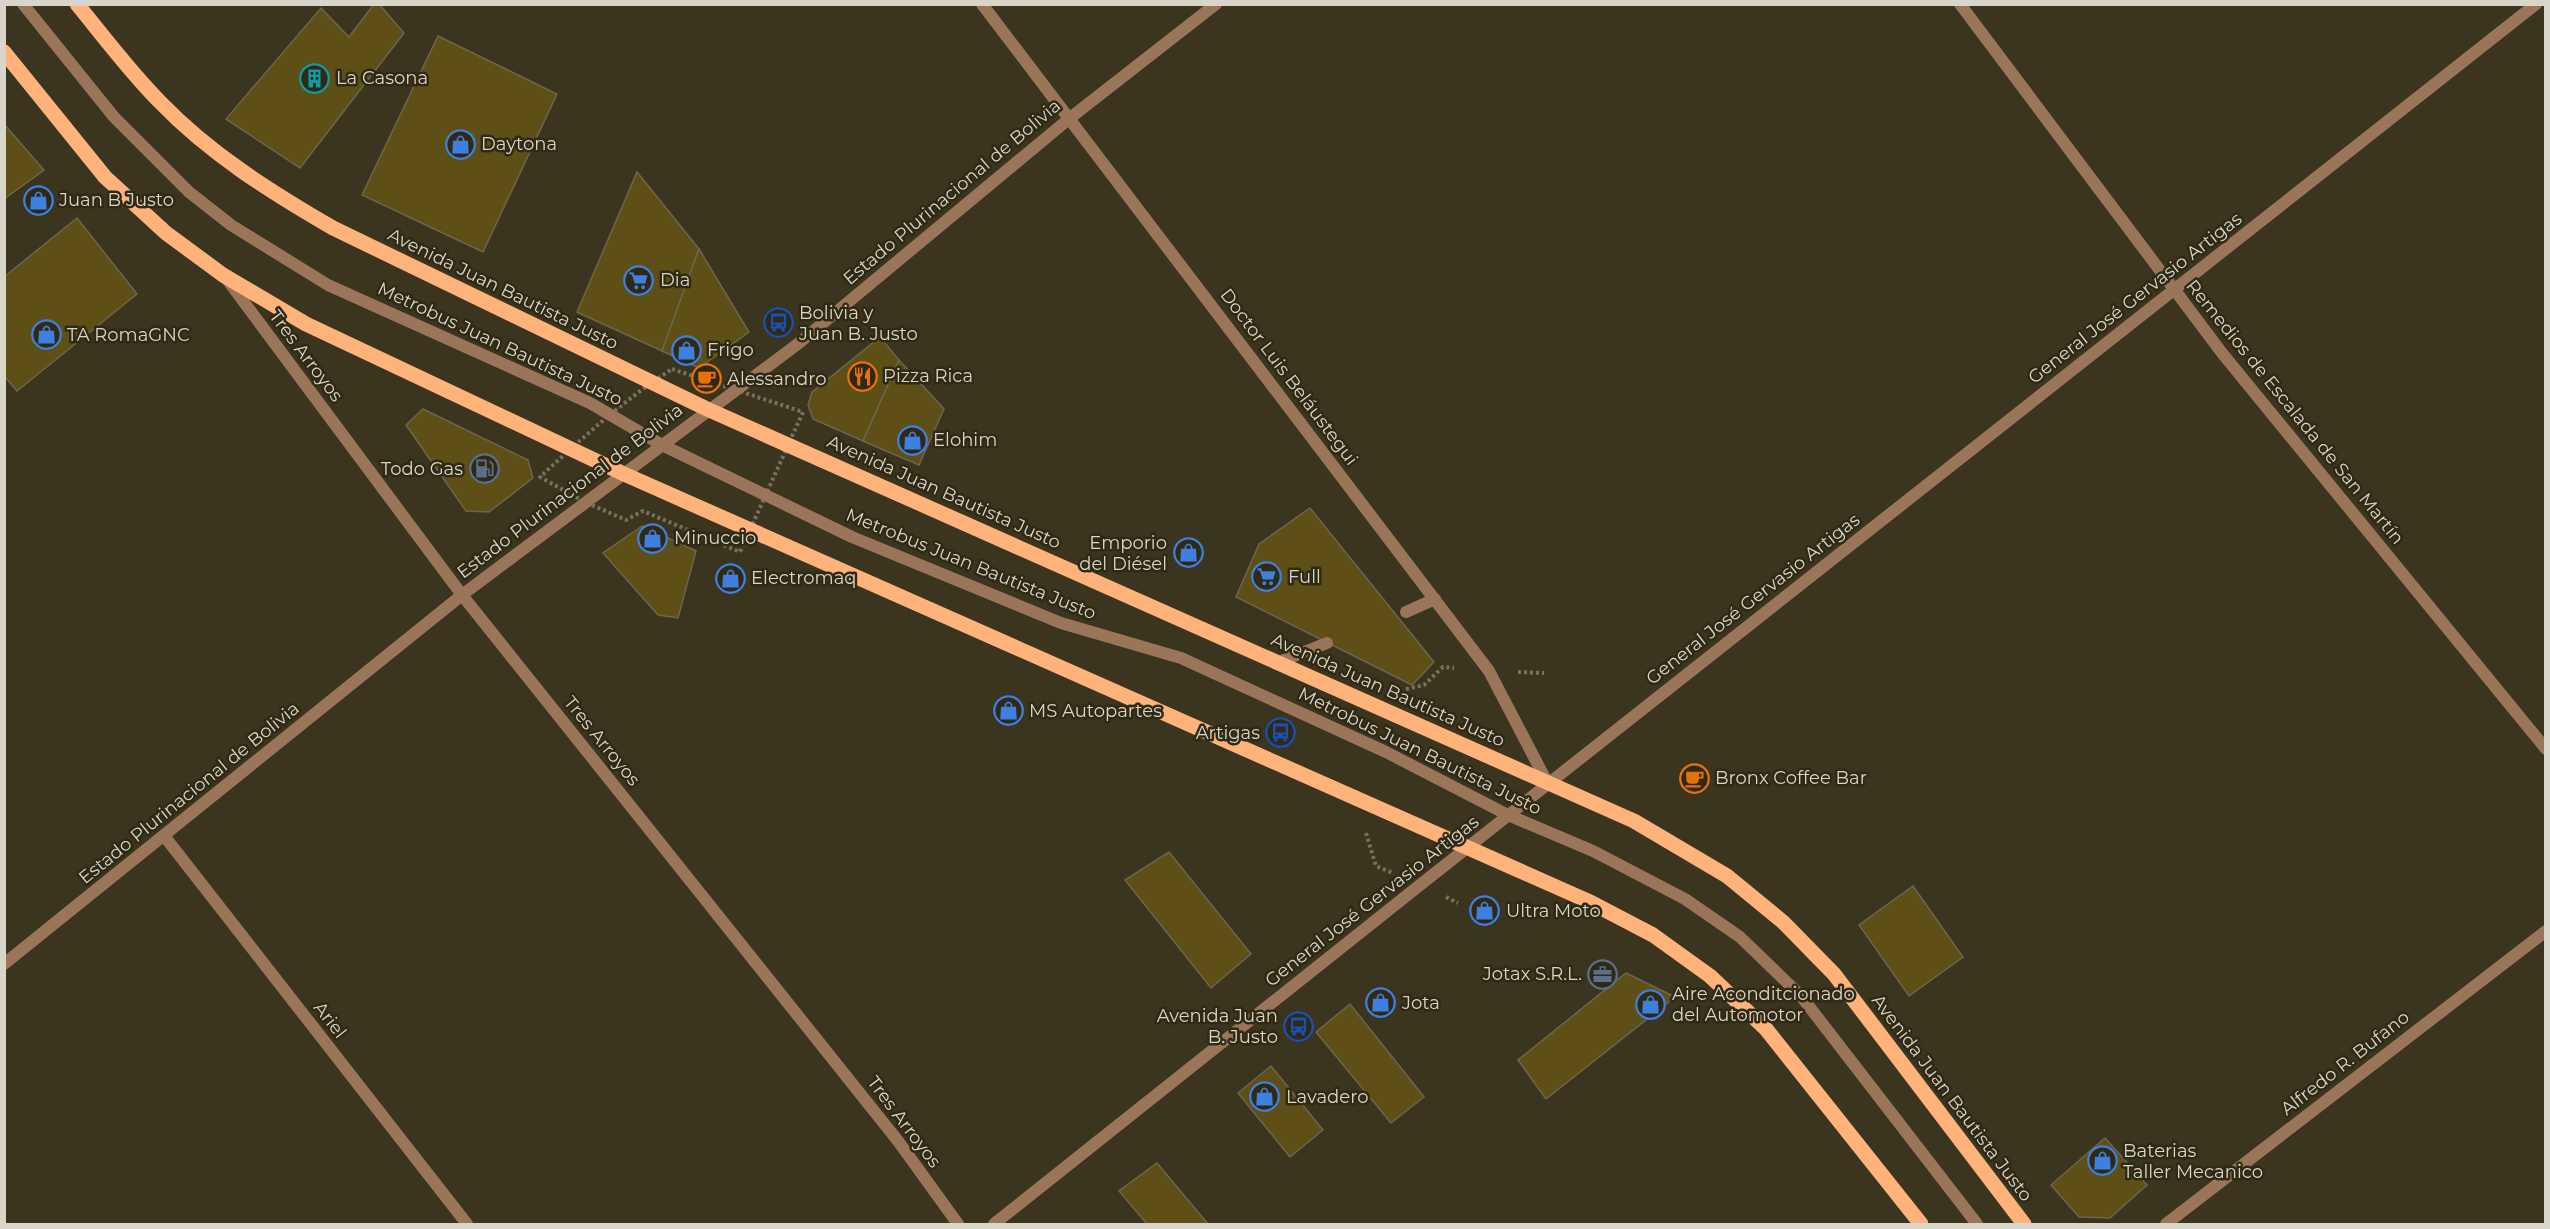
<svg xmlns="http://www.w3.org/2000/svg" width="2550" height="1229" viewBox="0 0 2550 1229" font-family="Montserrat,sans-serif">
<style>
.building{fill:#5e4f17;stroke:#6d664e;stroke-width:1.5}
.lines{fill:none;stroke-linecap:round;stroke-linejoin:round}
.path{stroke:#77715f;stroke-width:4;stroke-dasharray:3 3;stroke-linecap:butt}
.lane{stroke:#9a755a;stroke-width:12}
.street{stroke:#9a755a;stroke-width:12}
.primary{stroke:#ffb37a;stroke-width:15}
.labels{text-anchor:middle;stroke-width:5;stroke-linejoin:round;paint-order:stroke}
.poi-label{font-size:18px;fill:#d9d5c8;stroke:#302a14;text-anchor:start}
.street-label{font-size:18px;fill:#d9d5c8;stroke:#302a14}
</style>
<rect width="100%" height="100%" fill="#3b341e"/>
<g class="building">
<polygon points="374,4 379,4 404,33 300,168 226,119 321,8 349,37"/>
<polygon points="438,36 557,94 483,252 362,195"/>
<polygon points="4,124 44,170 4,199"/>
<polygon points="637,172 699,249 662,351 577,312"/>
<polygon points="77,218 137,294 17,391 4,376 4,277"/>
<polygon points="699,249 749,332 699,368 662,351"/>
<polygon points="880,337 899,360 863,441 813,419 808,405 812,392"/>
<polygon points="899,360 944,409 919,465 863,441"/>
<polygon points="423,409 528,460 533,478 489,512 466,511 406,425"/>
<polygon points="1310,508 1434,662 1412,685 1236,597 1259,544"/>
<polygon points="642,526 696,551 678,618 658,615 603,553"/>
<polygon points="1169,852 1251,954 1211,988 1125,880"/>
<polygon points="1913,886 1963,957 1909,996 1859,925"/>
<polygon points="1626,973 1675,997 1546,1099 1518,1060"/>
<polygon points="1350,1004 1424,1097 1391,1123 1316,1032"/>
<polygon points="1271,1066 1323,1130 1290,1157 1238,1093"/>
<polygon points="2105,1138 2147,1185 2110,1218 2079,1217 2051,1185"/>
<polygon points="1157,1163 1208,1224 1147,1224 1119,1191"/>
</g>
<g class="lines">
<g class="path">
<path d="M672,369l131,43 -63,140 -97,-41 -17,9 -41,-18 -45,-25c41,-38 84,-77 132,-108z"/>
<polyline points="1518,672 1544,673"/>
<polyline points="1406,689 1424,685 1443,667 1454,668"/>
<polyline points="1366,833 1376,866 1393,873"/>
<polyline points="1446,897 1458,903"/>
</g>
<g class="lane">
<polyline points="23,4 114,117 189,192 231,225 328,285 590,403 662,445 852,537 1061,623 1181,658 1386,752 1508,815 1593,851 1685,899 1740,937 1801,996 1977,1224"/>
<polyline points="1406,612 1435,599"/>
<polyline points="1279,662 1327,643"/>
</g>
<g class="street">
<polyline points="982,4 1489,671 1548,784"/>
<polyline points="1960,4 2222,353 2546,749"/>
<polyline points="226,278 462,595 898,1141 958,1224"/>
<polyline points="165,837 467,1224"/>
<polyline points="4,964 462,595 799,343 1070,118 1216,4"/>
<polyline points="994,1224 1420,885 2536,4"/>
<polyline points="2166,1224 2546,931"/>
</g>
<g class="primary">
<path d="M77,4c27,33 53,68 83,98 50,52 111,90 173,126l374,181 927,412 93,55 56,46 51,52 190,250"/>
<polyline points="4,52 105,177 166,233 223,275 306,324 624,474 1588,901 1653,935 1710,976 1766,1029 1921,1224"/>
</g>
</g>
<defs>
<symbol id="building-ring" viewBox="-11 -11 22 22"><circle r="9.5" fill="#302a14" stroke="#0f9aa8" stroke-width="1.5"/><path d="M-4-6H4V6H1V3H-1V6H-4ZM-2.5-4.3h1.7v1.8h-1.7ZM.8-4.3h1.7v1.8H.8ZM-2.5-1h1.7V.8h-1.7ZM.8-1h1.7V.8H.8Z" fill="#0f9aa8"/></symbol>
<symbol id="shop-ring" viewBox="-11 -11 22 22"><circle r="9.5" fill="#302a14" stroke="#3f7fe0" stroke-width="1.5"/><path d="M-5-2.5h2.3a2.7 3.5 0 0 1 5.4 0H5L5.5 6h-11ZM-1.5-2.5h3a1.5 2.3 0 0 0-3 0Z" fill="#3f7fe0"/></symbol>
<symbol id="supermarket-ring" viewBox="-11 -11 22 22"><circle r="9.5" fill="#302a14" stroke="#3f7fe0" stroke-width="1.5"/><path d="M-6-5.5h2.5l.6 2H6L4.5 2H-2.5L-4.4-4H-6ZM-1.5 3.2a1.3 1.3 0 1 0 .1 0ZM3 3.2a1.3 1.3 0 1 0 .1 0Z" fill="#3f7fe0"/></symbol>
<symbol id="bus-ring" viewBox="-11 -11 22 22"><circle r="9.5" fill="#302a14" stroke="#1a4fb4" stroke-width="1.5"/><path d="M-5-6H5V4H4V6H2V4H-2V6H-4V4H-5ZM-3.5-4V0h7V-4ZM-3.5 1.2v1.5H-2V1.2ZM2 1.2v1.5H3.5V1.2Z" fill="#1a4fb4"/></symbol>
<symbol id="restaurant-ring" viewBox="-11 -11 22 22"><circle r="9.5" fill="#302a14" stroke="#e8710a" stroke-width="1.5"/><path d="M-5-6h1v4h1v-4h1v4h1v-4h1v5L-1.5 .5V6h-2V.5L-5-1ZM5-6V6H3V1.5H1.5Q1.5-4 5-6Z" fill="#e8710a"/></symbol>
<symbol id="cafe-ring" viewBox="-11 -11 22 22"><circle r="9.5" fill="#302a14" stroke="#e8710a" stroke-width="1.5"/><path d="M-5.5-4.5H6V0H3Q3 3.5 0 3.5H-2.5Q-5.5 3.5-5.5 0ZM3-3.2v2h1.7v-2ZM-6 4.5H4V6H-6Z" fill="#e8710a"/></symbol>
<symbol id="fuel-ring" viewBox="-11 -11 22 22"><circle r="9.5" fill="#302a14" stroke="#5c6f8a" stroke-width="1.5"/><path d="M-5.5-6h7V0h2V4h1.3V-2.5L3-4.5l.8-.8L6-3V5H2.5V1h-1V6h-7ZM-4.2-4.7v3.2H.2V-4.7Z" fill="#5c6f8a"/></symbol>
<symbol id="office-ring" viewBox="-11 -11 22 22"><circle r="9.5" fill="#302a14" stroke="#5c6f8a" stroke-width="1.5"/><path d="M-6-3h4V-5.5h4V-3h4V5H-6ZM-1-4.5V-3h2v-1.5ZM-6 0V1H6V0Z" fill="#5c6f8a"/></symbol>
</defs>
<g fill-rule="evenodd">
<use href="#building-ring" x="298" y="62" width="33" height="33"/>
<use href="#shop-ring" x="444" y="128" width="33" height="33"/>
<use href="#shop-ring" x="22" y="184" width="33" height="33"/>
<use href="#supermarket-ring" x="622" y="264" width="33" height="33"/>
<use href="#bus-ring" x="762" y="306" width="33" height="33"/>
<use href="#shop-ring" x="30" y="318" width="33" height="33"/>
<use href="#shop-ring" x="670" y="334" width="33" height="33"/>
<use href="#restaurant-ring" x="846" y="360" width="33" height="33"/>
<use href="#cafe-ring" x="690" y="362" width="33" height="33"/>
<use href="#shop-ring" x="896" y="424" width="33" height="33"/>
<use href="#fuel-ring" x="468" y="452" width="33" height="33"/>
<use href="#shop-ring" x="636" y="522" width="33" height="33"/>
<use href="#shop-ring" x="1172" y="536" width="33" height="33"/>
<use href="#supermarket-ring" x="1250" y="560" width="33" height="33"/>
<use href="#shop-ring" x="714" y="562" width="33" height="33"/>
<use href="#shop-ring" x="992" y="694" width="33" height="33"/>
<use href="#bus-ring" x="1264" y="716" width="33" height="33"/>
<use href="#cafe-ring" x="1678" y="762" width="33" height="33"/>
<use href="#shop-ring" x="1468" y="894" width="33" height="33"/>
<use href="#office-ring" x="1586" y="958" width="33" height="33"/>
<use href="#shop-ring" x="1364" y="986" width="33" height="33"/>
<use href="#shop-ring" x="1634" y="988" width="33" height="33"/>
<use href="#bus-ring" x="1282" y="1010" width="33" height="33"/>
<use href="#shop-ring" x="1248" y="1080" width="33" height="33"/>
<use href="#shop-ring" x="2086" y="1144" width="33" height="33"/>
</g>
<g class="labels">
<g class="poi-label">
<text x="336" y="84">La Casona</text>
<text x="481" y="150">Daytona</text>
<text x="59" y="206">Juan B Justo</text>
<text x="660" y="286">Dia</text>
<text x="799" y="319">Bolivia y<tspan x="799" dy="21">Juan B. Justo</tspan></text>
<text x="67" y="341">TA RomaGNC</text>
<text x="707" y="356">Frigo</text>
<text x="883" y="382">Pizza Rica</text>
<text x="727" y="385">Alessandro</text>
<text x="933" y="446">Elohim</text>
<text x="463" y="475" text-anchor="end">Todo Gas</text>
<text x="674" y="544">Minuccio</text>
<text x="1167" y="549" text-anchor="end">Emporio<tspan x="1167" dy="21">del Diésel</tspan></text>
<text x="1288" y="583">Full</text>
<text x="751" y="584">Electromaq</text>
<text x="1029" y="717">MS Autopartes</text>
<text x="1260" y="739" text-anchor="end">Artigas</text>
<text x="1715" y="784">Bronx Coffee Bar</text>
<text x="1506" y="917">Ultra Moto</text>
<text x="1582" y="980" text-anchor="end">Jotax S.R.L.</text>
<text x="1672" y="1000">Aire Aconditcionado<tspan x="1672" dy="21">del Automotor</tspan></text>
<text x="1402" y="1009">Jota</text>
<text x="1278" y="1022" text-anchor="end">Avenida Juan<tspan x="1278" dy="21">B. Justo</tspan></text>
<text x="1286" y="1103">Lavadero</text>
<text x="2123" y="1157">Baterias<tspan x="2123" dy="21">Taller Mecanico</tspan></text>
</g>
<g class="street-label">
<text transform="translate(952 192) rotate(-40)" y="6">Estado Plurinacional de Bolivia</text>
<text transform="translate(503 289) rotate(26)" y="6">Avenida Juan Bautista Justo</text>
<text transform="translate(2135 298) rotate(-38)" y="6">General José Gervasio Artigas</text>
<text transform="translate(500 344) rotate(25)" y="6">Metrobus Juan Bautista Justo</text>
<text transform="translate(306 356) rotate(53)" y="6">Tres Arroyos</text>
<text transform="translate(1289 377) rotate(53)" y="6">Doctor Luis Beláustegui</text>
<text transform="translate(2295 412) rotate(51)" y="6">Remedios de Escalada de San Martín</text>
<text transform="translate(570 491) rotate(-37)" y="6">Estado Plurinacional de Bolivia</text>
<text transform="translate(944 492) rotate(24)" y="6">Avenida Juan Bautista Justo</text>
<text transform="translate(971 564) rotate(22)" y="6">Metrobus Juan Bautista Justo</text>
<text transform="translate(1753 599) rotate(-38)" y="6">General José Gervasio Artigas</text>
<text transform="translate(1388 690) rotate(24)" y="6">Avenida Juan Bautista Justo</text>
<text transform="translate(602 741) rotate(51)" y="6">Tres Arroyos</text>
<text transform="translate(1420 751) rotate(26)" y="6">Metrobus Juan Bautista Justo</text>
<text transform="translate(189 793) rotate(-39)" y="6">Estado Plurinacional de Bolivia</text>
<text transform="translate(1372 901) rotate(-38)" y="6">General José Gervasio Artigas</text>
<text transform="translate(330 1020) rotate(52)" y="6">Ariel</text>
<text transform="translate(2345 1063) rotate(-38)" y="6">Alfredo R. Bufano</text>
<text transform="translate(1952 1098) rotate(53)" y="6">Avenida Juan Bautista Justo</text>
<text transform="translate(904 1122) rotate(53)" y="6">Tres Arroyos</text>
</g>
</g>
<rect width="2550" height="1229" fill="none" stroke="#d9d5c8" stroke-width="12"/>
</svg>
